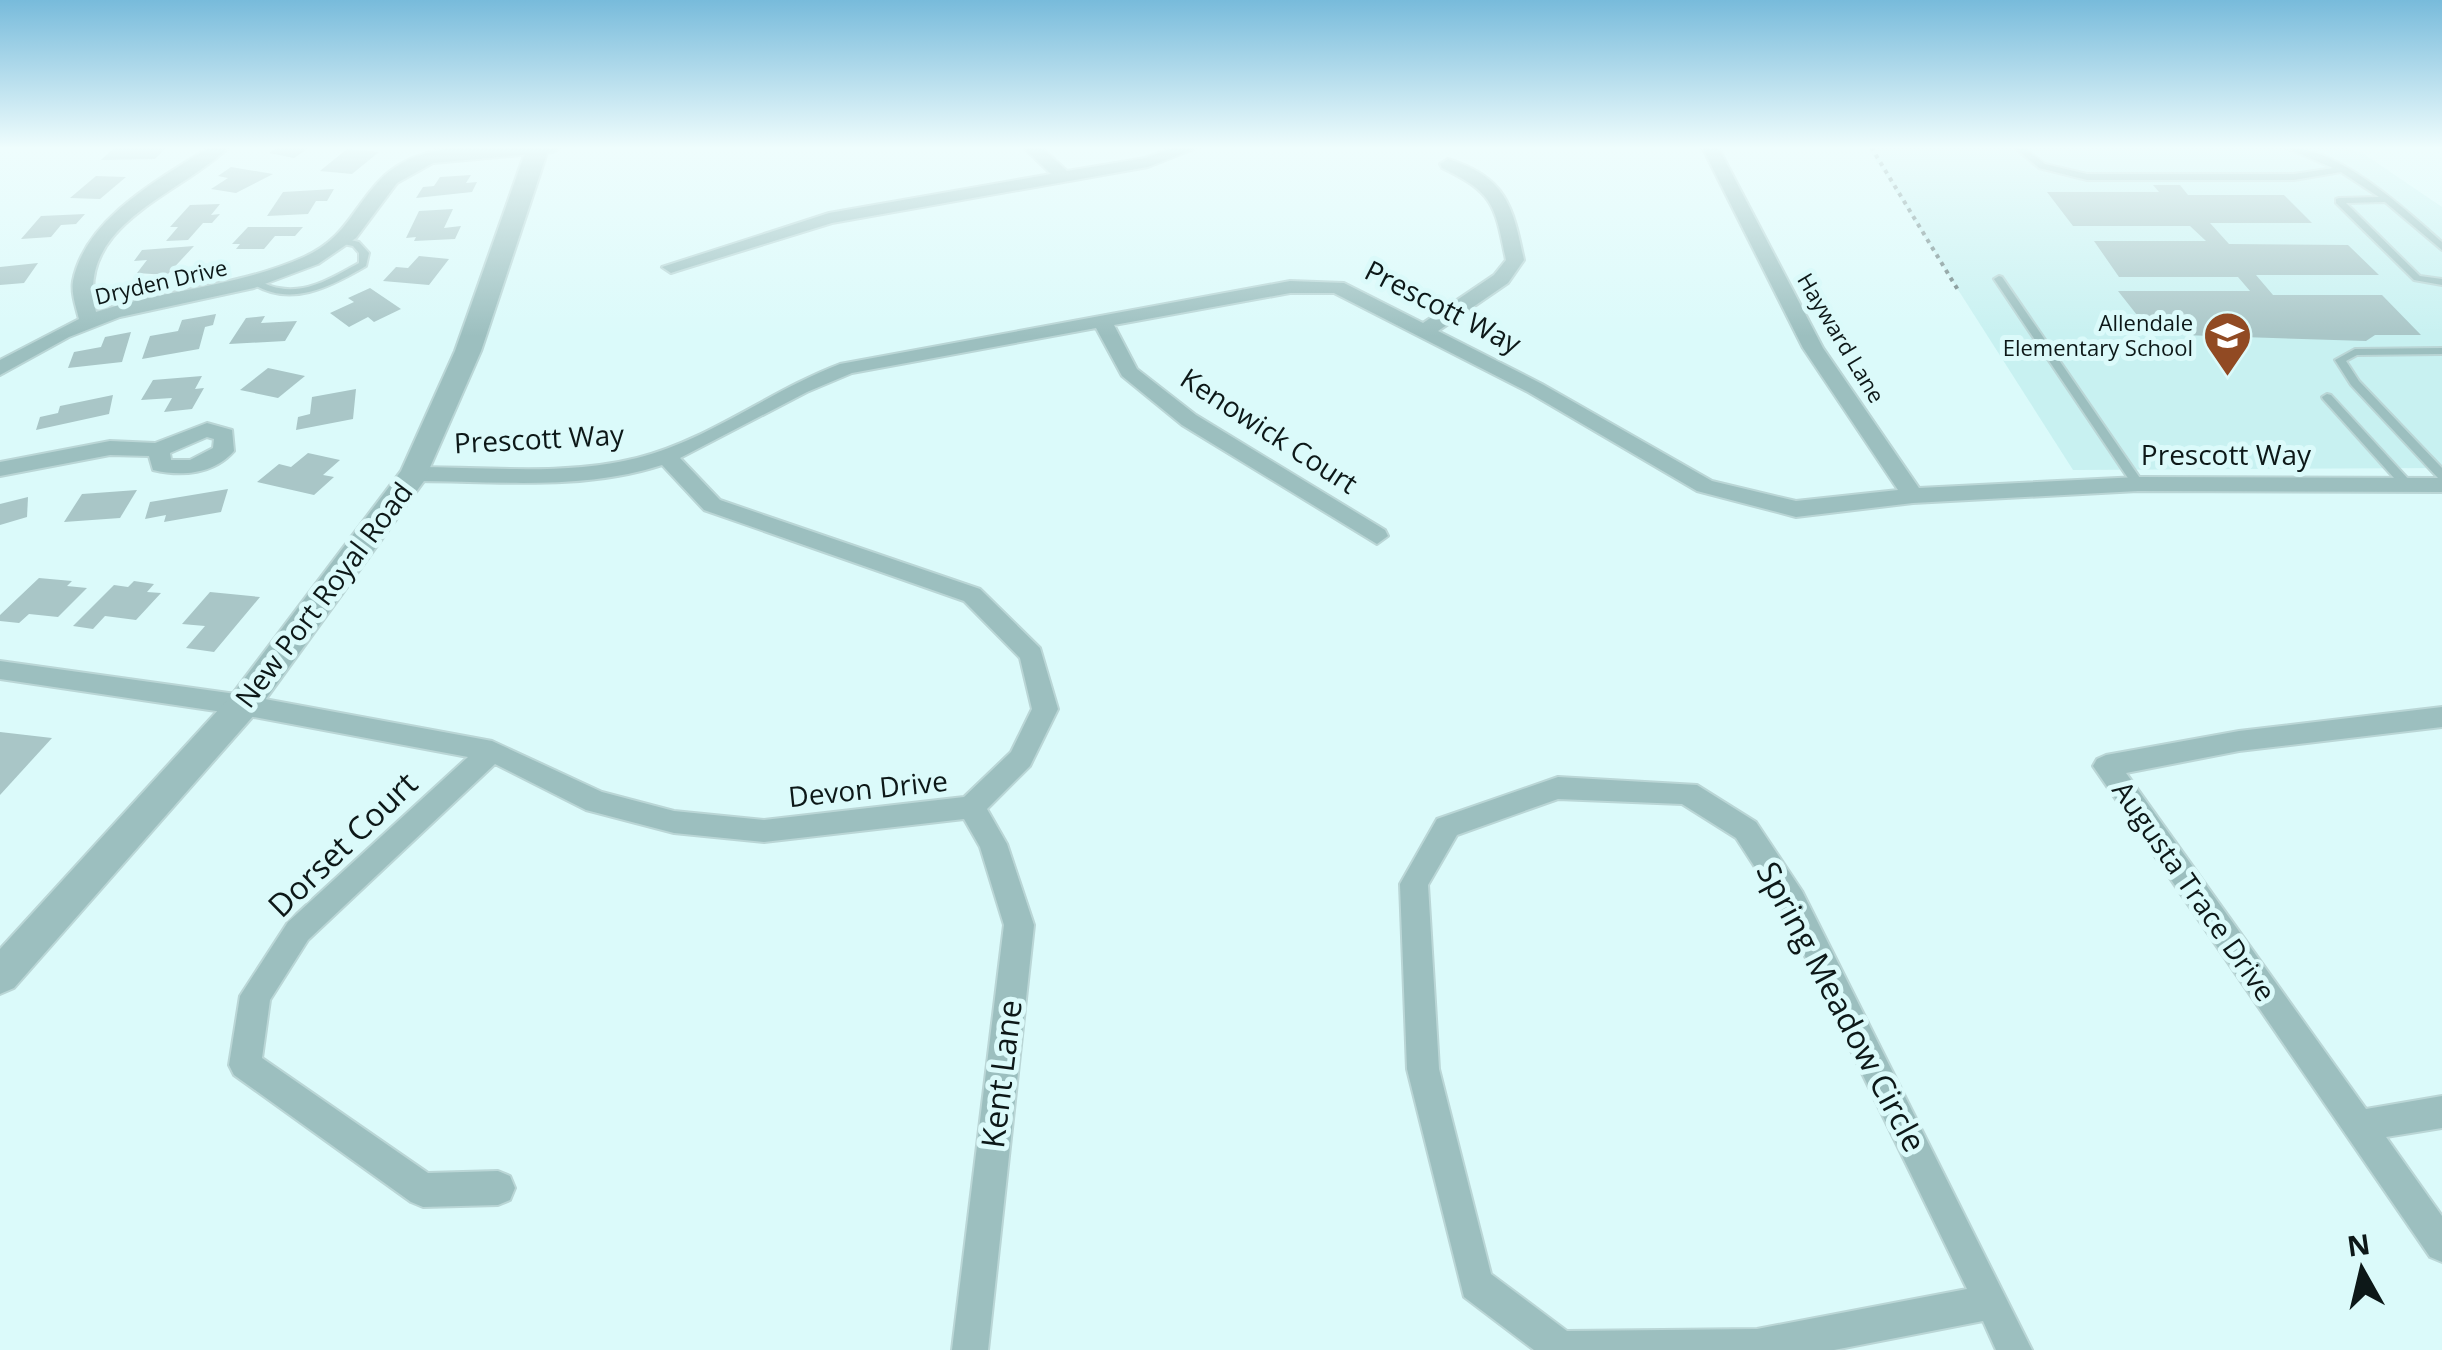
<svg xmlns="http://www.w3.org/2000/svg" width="2442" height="1350" viewBox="0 0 2442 1350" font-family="'Open Sans',sans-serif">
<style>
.built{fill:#c8f1f1}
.building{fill:#a9c6c7}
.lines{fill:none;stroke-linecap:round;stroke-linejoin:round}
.service-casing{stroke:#bad6d6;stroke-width:4}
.minor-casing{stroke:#bad6d6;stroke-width:4}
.tertiary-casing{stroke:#bad6d6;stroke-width:4}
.path{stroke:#6c8181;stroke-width:4;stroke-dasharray:4 5;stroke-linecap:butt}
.service{fill:#9cbfbf;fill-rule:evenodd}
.minor{fill:#9cbfbf;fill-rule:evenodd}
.tertiary{fill:#9cbfbf;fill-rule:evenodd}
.labels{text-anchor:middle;stroke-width:10;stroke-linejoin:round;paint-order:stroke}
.far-street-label{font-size:22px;fill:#0d1818;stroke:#dbfafa}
.far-poi-label{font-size:22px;fill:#0d1818;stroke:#dbfafa;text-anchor:end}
.street-label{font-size:28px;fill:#0d1818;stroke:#dbfafa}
.near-street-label{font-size:32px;fill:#0d1818;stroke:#dbfafa}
</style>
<rect width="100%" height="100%" fill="#dbfafa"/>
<polygon class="built" points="1867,147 2341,147 2361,152 2442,207 2442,468 2073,470"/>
<g class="building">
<polygon points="115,147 167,147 155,159 101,160"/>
<polygon points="278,147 310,147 294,158 269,153"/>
<polygon points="347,149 379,152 352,174 320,171"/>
<polygon points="231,167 273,174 236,193 211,189 228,178 218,176"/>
<polygon points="471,175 466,183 477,182 472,192 416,198 423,187 434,186 440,177"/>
<polygon points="96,176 126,177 100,199 70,198"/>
<polygon points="2153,185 2180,185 2188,195 2284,195 2312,223 2210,223 2229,244 2348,245 2379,275 2256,275 2273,295 2382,295 2421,335 2375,335 2366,341 2152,334 2118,291 2250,291 2238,277 2119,277 2094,241 2206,241 2190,226 2073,226 2047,192 2159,192"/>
<polygon points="334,189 327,201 316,201 308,214 267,216 283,192"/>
<polygon points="220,204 211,215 220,214 212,223 203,223 188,240 166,241 178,227 170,227 190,205"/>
<polygon points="453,209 444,228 461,226 455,239 414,241 416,237 406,238 419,211"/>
<polygon points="85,214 76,224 61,225 51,237 21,239 41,216"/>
<polygon points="248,227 303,227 295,236 275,236 264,249 236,249 240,244 232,244"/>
<polygon points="194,246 167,275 137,273 147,260 134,261 142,250"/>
<polygon points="419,256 449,259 429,285 383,281 396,267 408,268"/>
<polygon points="38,263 24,283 0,285 0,267"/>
<polygon points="370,288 401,309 374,322 368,317 349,327 330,313 354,302 348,298"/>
<polygon points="216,314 213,325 205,327 199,349 142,359 150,336 178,331 182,320"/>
<polygon points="265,316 261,323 297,321 285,341 229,344 246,318"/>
<polygon points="131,332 122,362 68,368 74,352 101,347 105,337"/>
<polygon points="268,368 305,376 278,398 240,390"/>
<polygon points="202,376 195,389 204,388 192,409 164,412 172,398 141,400 153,380"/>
<polygon points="356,389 353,419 296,430 298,417 310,414 312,397"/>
<polygon points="113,395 109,414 36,430 40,417 58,413 60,406"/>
<polygon points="308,453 340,460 323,475 334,477 314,495 257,482 279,464 291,467"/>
<polygon points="228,489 221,512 164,522 166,515 145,519 150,502"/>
<polygon points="137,490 120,518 64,522 82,494"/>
<polygon points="28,497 27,517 0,525 0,504"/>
<polygon points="39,578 72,581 67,586 87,588 58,617 29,614 19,623 0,621 0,615"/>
<polygon points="134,581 154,584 147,592 161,593 136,620 105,616 93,629 73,626 114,585 128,587"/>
<polygon points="210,592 260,597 214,652 186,648 205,626 182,624"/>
<polygon points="0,732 52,738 0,795"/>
</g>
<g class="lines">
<defs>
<g id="service">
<path d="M2014,147h9l22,17 42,10h207l39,-6 -49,-21c54,0 119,60 158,95v8l-57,-48 -39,1 74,73 22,3v6l-28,-5 -78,-77v-4l3,-1 40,-1 -38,-25 -47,8h-207l-48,-12z"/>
<path d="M342,238l17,4 10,11 -3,13c-36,21 -77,43 -116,16l5,-3c8,3 15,8 24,9 29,6 56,-12 80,-25v-10l-6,-7 -14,-3 -1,-2z"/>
<polygon points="1999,276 2002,277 2142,481 2143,484 2142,487 2134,487 1994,279"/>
<polygon points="2442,348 2442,354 2357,355 2346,361 2359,381 2442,468 2442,479 2438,478 2351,385 2335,360 2355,349"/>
<polygon points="2327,394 2331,395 2411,482 2412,485 2411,488 2403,488 2323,399 2322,397"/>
</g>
<g id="minor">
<path d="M210,147h19c-49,48 -155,77 -133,165 69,-23 141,-25 208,-55 41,-19 46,-44 74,-75 43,-48 126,-35 183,-35l-8,5 -120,11 -36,20 -41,55 -38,26 -64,24 -134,29 -51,20 -69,38v-15l79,-41c-3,-12 -8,-26 -6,-38 12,-63 88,-103 137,-134z"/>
<polygon points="1023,147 1041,147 1067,171 1145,158 1175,147 1199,147 1148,167 832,223 677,271 671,273 662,267 829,213 1051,174"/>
<path d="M1702,147h16l105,201 96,140 219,-11 304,1v14l-304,-1 -225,12 -117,14 -99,-26 -169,-99 -194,-99h-44l-176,32 23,44 59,46 189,115 3,6 -11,8 -195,-119 -60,-49 -26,-48 -244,45 -45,19 -127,66 40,42 260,89 60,59 18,61 -28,57 -43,43 20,35 27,81 -46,425h-36l52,-425 -24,-78 -16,-28 -200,23 -90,-9 -88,-23 -91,-46 -187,176 -38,60 -8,58 166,115 70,-2 12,5 5,12 -5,12 -12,5 -75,2 -12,-5 -177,-127 -5,-10 11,-69 48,-74 180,-165 -225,-42 -243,-36v-18l243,34 249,46 110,51 72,19 90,9 200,-23 47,-45 21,-43 -12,-51 -56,-57 -260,-91 -42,-45c-79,26 -166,16 -248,16l-11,-7 11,-7c73,0 152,9 223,-9 72,-18 134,-68 203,-94l450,-83 54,2 79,40 71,-48 12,-15c-11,-55 -12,-67 -64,-92l-2,-4 8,-5c58,18 65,47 76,101l-16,23 -70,48 104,53 170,97 84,20 102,-11 -95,-142z"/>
<path d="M207,423l25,7 2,21c-20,23 -52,26 -81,19l-4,-14 -39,-1 -110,21v-14l110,-21 45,2zM207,437l7,2 -1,9 -23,12h-19l-1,-7z"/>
<polygon points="2442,707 2442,727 2239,751 2126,773 2366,1109 2442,1096 2442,1128 2386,1137 2442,1216 2442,1262 2430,1257 2093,766 2097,759 2106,755 2239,731"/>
<path d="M1558,777l139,8 59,37 46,69 230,459h-36l-13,-29 -149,29h-300l-70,-53 -57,-228 -7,-185 37,-65zM1558,799l124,5 54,34 46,71 185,380 -210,40 -190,2 -76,-57 -52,-205 -11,-184 29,-50z"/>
</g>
<polygon id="tertiary" points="527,147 549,147 481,351 424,481 255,714 14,988 0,994 0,949 231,696 401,471 455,351"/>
</defs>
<use href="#service" class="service-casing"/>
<use href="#minor" class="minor-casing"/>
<use href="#tertiary" class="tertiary-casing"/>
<polyline class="path" points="1871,147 1958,290"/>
<use href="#service" class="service"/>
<use href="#minor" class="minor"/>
<use href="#tertiary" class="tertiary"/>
</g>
<linearGradient id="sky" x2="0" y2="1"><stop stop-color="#78bbdb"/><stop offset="0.44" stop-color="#effdfd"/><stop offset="1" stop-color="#effdfd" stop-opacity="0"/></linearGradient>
<rect width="2442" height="336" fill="url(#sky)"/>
<defs>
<symbol id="school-pin" viewBox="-11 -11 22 30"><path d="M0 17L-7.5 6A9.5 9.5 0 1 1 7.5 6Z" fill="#914a23" stroke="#dbfafa"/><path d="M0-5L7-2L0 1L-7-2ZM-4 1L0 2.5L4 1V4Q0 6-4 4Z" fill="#fff"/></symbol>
</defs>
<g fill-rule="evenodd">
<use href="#school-pin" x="2200" y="308" width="55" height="75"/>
</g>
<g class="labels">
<g class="far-street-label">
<text transform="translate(161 282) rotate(-13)" y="8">Dryden Drive</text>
<text transform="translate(1841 338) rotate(59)" y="8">Hayward Lane</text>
</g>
<g class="far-poi-label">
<text x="2193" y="331">Allendale<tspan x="2193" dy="25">Elementary School</tspan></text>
</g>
<g class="street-label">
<text transform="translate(1443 307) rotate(27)" y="10">Prescott Way</text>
<text transform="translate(1269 431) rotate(33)" y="10">Kenowick Court</text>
<text transform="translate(539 439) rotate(-3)" y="10">Prescott Way</text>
<text x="2226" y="465">Prescott Way</text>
<text transform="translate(324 595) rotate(-53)" y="10">New Port Royal Road</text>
<text transform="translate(868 789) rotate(-6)" y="10">Devon Drive</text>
<text transform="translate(2194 891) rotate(55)" y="10">Augusta Trace Drive</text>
</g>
<g class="near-street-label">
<text transform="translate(343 845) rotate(-44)" y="11">Dorset Court</text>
<text transform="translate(1841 1007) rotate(62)" y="11">Spring Meadow Circle</text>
<text transform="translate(1002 1074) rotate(-83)" y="11">Kent Lane</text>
</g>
</g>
<g transform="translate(2362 1270) rotate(352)" stroke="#dbfafa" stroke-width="8" paint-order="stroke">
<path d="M0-8L18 38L0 25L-18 38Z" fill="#0d1818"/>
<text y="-15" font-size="28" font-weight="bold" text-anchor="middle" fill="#0d1818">N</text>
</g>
</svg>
